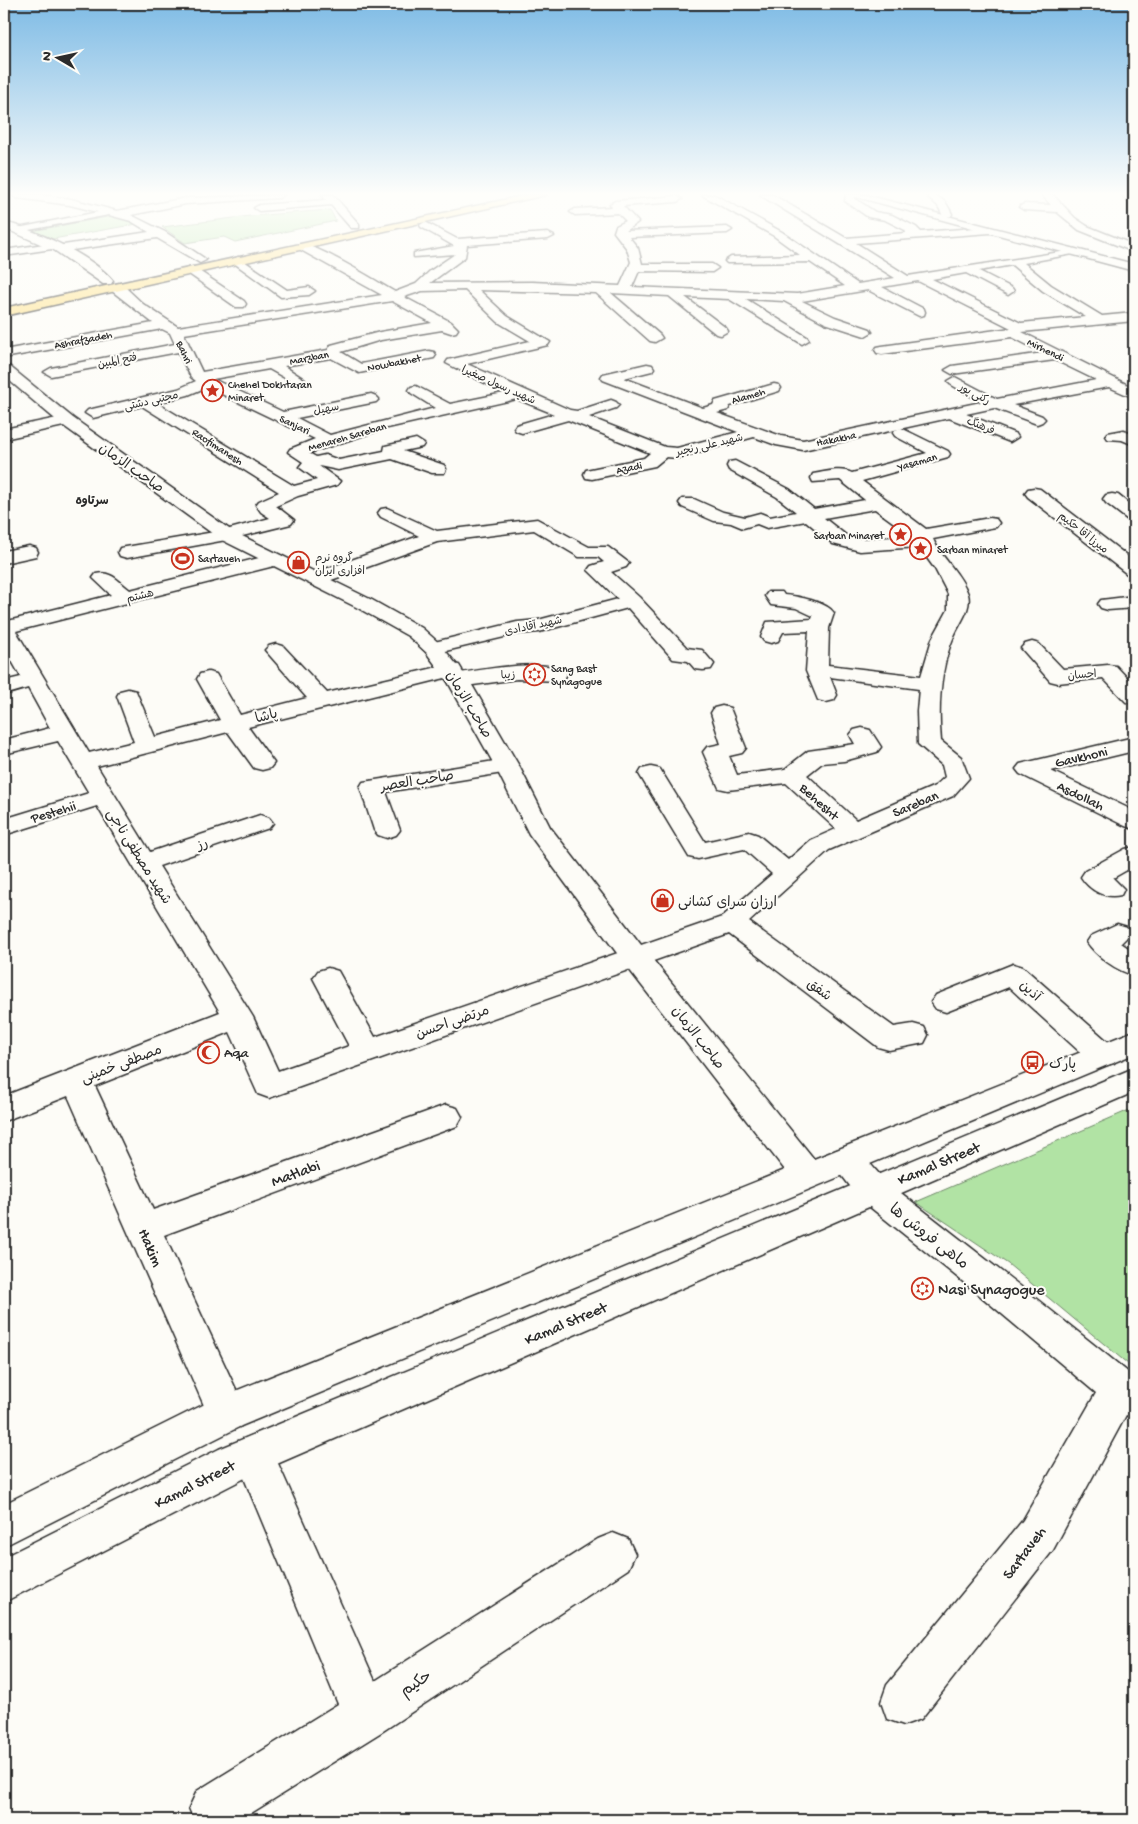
<svg xmlns="http://www.w3.org/2000/svg" width="1138" height="1824" viewBox="0 0 1138 1824" font-family="'Gochi Hand','Playpen Sans Arabic',sans-serif">
<style>
.green{fill:#b1e3a4;stroke:#6e8768}
.lines{fill:none;stroke-linecap:round;stroke-linejoin:round}
.street-casing{stroke:#2b2b2b;stroke-width:3}
.secondary-casing{stroke:#2b2b2b;stroke-width:3}
.primary-casing{stroke:#2b2b2b;stroke-width:3}
.street{fill:#fdfcf7;fill-rule:evenodd}
.secondary{fill:#fdfcf7;fill-rule:evenodd}
.primary{fill:#fedf80;fill-rule:evenodd}
.labels{text-anchor:middle;stroke-width:4;stroke-linejoin:round;paint-order:stroke}
.far-street-label{font-size:11px;fill:#2b2b2b;stroke:#fdfcf7}
.far-poi-label{font-size:11px;fill:#2b2b2b;stroke:#fdfcf7;text-anchor:start}
.far-neighbourhood-label{font-size:12px;font-weight:bold;fill:#2b2b2b;stroke:#fdfcf7}
.street-label{font-size:14px;fill:#2b2b2b;stroke:#fdfcf7}
.poi-label{font-size:14px;fill:#2b2b2b;stroke:#fdfcf7;text-anchor:start}
.near-street-label{font-size:16px;fill:#2b2b2b;stroke:#fdfcf7}
.near-poi-label{font-size:16px;fill:#2b2b2b;stroke:#fdfcf7;text-anchor:start}
</style>
<rect width="100%" height="100%" fill="#fdfcf7"/>
<filter id="ink" filterUnits="userSpaceOnUse"><feTurbulence type="fractalNoise" baseFrequency=".02" numOctaves="2"/><feDisplacementMap in="SourceGraphic" scale="10" xChannelSelector="R" yChannelSelector="G"/><feConvolveMatrix kernelMatrix="1 2 1 2 8 2 1 2 1" color-interpolation-filters="sRGB"/></filter>
<g filter="url(#ink)">
<g class="green">
<polygon points="330,210 336,221 235,242 224,237 185,243 162,227 250,216"/>
<polygon points="113,216 137,224 53,239 32,231"/>
<polygon points="1134,1108 1134,1369 1008,1264 916,1202"/>
</g>
<g class="lines">
<defs>
<g id="street">
<polygon points="12,195 42,195 71,199 117,211 186,198 284,195 279,198 186,204 131,215 165,232 204,258 206,260 200,263 157,238 58,252 52,249 4,256 4,250 51,243 57,246 149,232 131,221 109,215 18,232 18,228 98,212 70,205 17,198"/>
<polygon points="322,195 333,195 359,224 359,228 351,228 331,205 259,211 254,208 259,205 326,200"/>
<path d="M702,195h13l67,37 76,52 37,-6 -135,-83h13l73,43 60,-5 -1,-3 -20,-10 -17,-3 -23,-16 1,-6h10l-2,3 21,14 17,3 24,12 5,5 69,-5 5,3 -5,3 -134,10 52,33 165,-26v4l-49,9 27,22 51,31 32,-3v8l-112,11 112,56v10l-25,-11 -96,18 29,11 3,3 -3,3 -5,2 -43,-16 -28,6 50,20 2,3 -8,5 -61,-24 -146,32 -27,-5 -22,-8 -77,21 -11,-1 -11,9 -63,13 -6,-1 -2,-4 2,-4 58,-12 6,-5 -82,-33 -46,13 -6,-2 -2,-3 2,-3 38,-11 -37,-15 -134,30 -74,24 7,4 9,-2 14,5 45,-9 1,-5 31,-7 8,5 -2,3 -19,4 41,14 2,4 -2,4h-12l-40,-14 -54,11 -19,-4 21,15 -3,4 -39,11 -22,10 18,14 -3,4 -65,16 -99,18 -7,-2 -2,-4 2,-4 106,-18 44,-12 -9,-6 -5,-7 3,-4 20,-9 -137,-86 -49,12 -8,-5 3,-3 90,-21 18,-8 -5,-4 -13,-25 -127,24 -7,-4 7,-4 124,-24 -5,-11 -8,-4 -158,29v-8l149,-27 -41,-32 -2,-3 6,-4 10,4 17,16 35,23 204,-32 -83,-46v-4c14,-4 80,38 96,47l21,-8 14,-13 25,-17 -41,3v-4l40,-7 -33,-19 -1,-2 5,-3 32,17 91,-6 6,3 -6,3 -81,6 -2,12 -35,26 102,-1 88,4 11,-24 -4,-13 -13,-17 2,-6 10,-5 -8,-8 -43,2 -5,-3 5,-3 37,-2 -2,-3 5,-3 62,-5 5,3 -5,3 -54,4 15,16 -13,9 102,-4 5,3 -5,3 -98,4 9,11 4,16h70l6,4 -6,4 -73,-1 -7,16 165,7 48,-8 -35,-24 -83,1 -2,-2 6,-4 69,-2 -26,-19zM1012,265l31,26 43,26 -65,6 -89,-44 34,-6 42,22 6,-4 -2,-3 -33,-17zM918,281l93,47 -129,18 -5,1 -2,3 2,3 5,1 130,-17 31,16 -91,13 -7,4 7,4 103,-14 41,20 -99,19 -42,-22 -7,4 2,3 31,18 -178,38 -22,-4 -64,-23 11,-3 2,-4 49,-15 2,-3 -2,-3 -5,-1 -59,17 -2,4 -10,3 -79,-30 28,-7 2,-3 -2,-3 -5,-1 -44,10 -2,3 2,3 135,52 -61,16 -12,-1 -76,-30 27,-9 3,-3 -3,-3 -5,-2 -34,11 -7,-1 -103,-46 81,-19 2,-3 -43,-26 -28,-26 117,3 54,48 5,1 7,-4 -2,-3 -49,-42 58,3 47,38 5,1 7,-4 -2,-3 -41,-31 44,2 73,45 7,-4 -2,-3 -61,-38 38,2 41,22 40,13 7,-4 -2,-3 -35,-12 -33,-16 66,-11 51,26 5,-1 1,-3 -1,-3 -42,-22zM465,290l33,32 32,19 -82,19 -2,3 58,30 -54,11 -34,-18 -5,1 -2,3 2,3 24,15 -105,27 -33,-17 79,-16 3,-3 -3,-3 -5,-2 -88,18 -70,-33 56,-10 30,17 7,-4 -2,-3 -20,-13 47,-8 28,15 75,-15 2,-3 -2,-3 -5,-1 -68,13 -20,-12 40,-12 61,-10 9,3 5,-1 2,-3 -7,-7 -47,-25 18,-6zM392,301l40,22 -52,9 -49,13 -3,5 -126,22 -18,-38zM207,387l108,52 -25,10 -2,3 15,10 -4,5 18,13 -23,6 -137,-83 31,-8z"/>
<path d="M926,195c15,0 20,6 26,19l-1,2h-8l-5,-10z"/>
<polygon points="1042,195 1053,195 1075,218 1087,226 1134,245 1134,252 1079,230 1057,212 1024,210 1019,207 1024,204 1051,205"/>
<polygon points="1122,195 1133,195 1134,206 1130,205"/>
<polygon points="238,257 287,290 309,287 315,291 309,295 281,297 234,263 234,259"/>
<polygon points="193,267 244,301 246,304 244,307 236,307 189,274 189,268"/>
<polygon points="67,416 75,421 73,424 4,439 4,429"/>
<path d="M901,428l47,23 2,3 -2,3 -86,24 64,48 64,-11 6,1 3,4 -3,4 -6,1 -57,11c8,19 28,34 35,55 4,15 -8,28 -14,42 -14,32 -16,71 -13,105l20,16 8,21 -16,18 -124,54 -80,72 145,105 19,-3 11,3 4,8 -4,8 -35,7 -11,-3 -149,-113 -460,164 -11,-4 -28,-62 -135,54 58,124 293,-105 11,3 5,9 -5,9 -293,109 83,178 -6,13 -14,5 -14,-5 -145,-330 -64,25v-25l216,-84 -123,-206 -93,29v-16l85,-26 -31,-52 -54,13v-14l46,-12 -22,-40 -24,7v-14l17,-4 -17,-30v-25l107,-27 -18,-17 3,-4c15,-4 23,8 34,16l145,-36 7,2 2,4 -2,4 -266,67 73,122 45,-11 -17,-46 3,-5 8,-2 8,2 19,46 65,-17 -23,-41 3,-5 8,-2 8,2 24,41 67,-17 -42,-48 4,-4 7,-2 7,2 44,47 124,-29 8,1 3,5 -2,3c31,-4 74,-13 104,-4l3,5 -3,5 -8,2 -39,-2 -59,8 -8,-2 -3,-5 2,-3 -201,50 26,36 -4,5 -8,2 -8,-2 -26,-36 -131,34 53,86 110,-37 9,3 4,5 -4,5 -110,38 94,151 25,54 71,-25 -36,-68 5,-7 10,-3 10,3 37,66 347,-120 50,-43 -28,-25 -46,10 -9,-2 -50,-83 3,-5 9,-2 9,2 45,73 44,-10 9,3 30,25 23,-20 25,-11 -50,-46 -58,7 -9,-2 -16,-36 4,-5 14,-3 -10,-31 3,-5 8,-2 8,2 16,40 -4,5 -13,3 8,19 48,-6 23,-18 47,-7 -5,-9 4,-5 8,-2 8,2 11,17 -4,5 -33,9 -22,2 -15,12 49,45 79,-34 10,-9 -3,-12 -24,-21 -1,-33 2,-22 -89,-12 7,18 -3,5 -8,2 -8,-2 -12,-29 3,-40 -26,1 -5,9 -7,2 -7,-2 -3,-4 6,-15 45,-3 1,-3 -17,-8 -25,-3 -6,-9 3,-4h14l2,3c14,1 43,7 50,18l-5,15 -1,37 93,11 11,-37 16,-29v-16l-13,-25 -16,-22 -59,4 -27,-7 -27,-23 -39,7 -10,-4 -14,4 -12,-5 -17,-2 -32,-14 -3,-4 3,-4h12l29,13 22,5 15,-4 10,4 26,-5 -19,-15 -48,-27 -2,-4 2,-4 6,-1 54,28 25,20 51,-9 -25,-20 -27,2 -2,-4 2,-4c12,-2 28,-7 39,-1l75,-20 -32,-17 -2,-3 2,-3zM875,509l37,27 -52,3 -13,-3 -23,-18z"/>
<polygon points="1124,430 1134,434 1134,445 1122,440 1108,439 1106,436 1108,433"/>
<polygon points="1034,488 1040,489 1134,561 1134,576 1127,574 1028,497 1025,493 1028,489"/>
<polygon points="1112,494 1118,495 1134,508 1134,521 1128,520 1106,503 1103,499 1106,495"/>
<polygon points="387,508 437,531 537,519 589,547 608,547 629,563 626,567 611,572 639,597 687,648 702,650 714,664 711,669 703,670 695,669 688,661 673,659 628,608 539,632 517,634 433,654 426,652 422,648 426,644 517,622 538,620 618,599 588,570 591,566 604,562 598,557 579,557 534,530 437,542 323,583 309,583 306,579 309,575 419,536 381,517 378,513 381,509"/>
<polygon points="29,546 36,548 38,552 36,556 4,563 4,551"/>
<polygon points="1134,596 1134,608 1108,610 1101,608 1098,604 1101,600"/>
<polygon points="1032,642 1039,644 1063,669 1108,665 1116,666 1134,685 1134,704 1126,702 1103,678 1058,683 1050,681 1021,648 1025,644"/>
<polygon points="1134,737 1134,751 1051,771 1134,811 1134,829 1125,826 1020,774 1016,769 1020,764"/>
<polygon points="507,759 515,761 519,766 515,771 386,792 400,830 396,835 387,838 378,835 374,830 360,787 363,782"/>
<path d="M1134,847v19l-21,12 11,11 -3,6c-16,4 -31,-4 -40,-18l4,-6 40,-22z"/>
<path d="M1117,924l10,3 4,6 -10,10 13,9v23c-16,-3 -38,-19 -47,-33l4,-6z"/>
<polygon points="1013,964 1023,967 1114,1047 1118,1055 1114,1063 1103,1066 1092,1063 1009,987 946,1012 936,1009 931,1002 936,995"/>
<path d="M847,1147c20,6 28,27 45,39 81,63 162,126 242,191v41l-8,-3 -73,135 -132,169 -17,6 -17,-6 -6,-17 6,-17 136,-165 73,-127 -119,-100 -117,-94 -30,-39 5,-9z"/>
<polygon points="254,1435 268,1441 375,1681 598,1539 613,1533 628,1539 635,1554 628,1569 383,1731 240,1820 194,1820 189,1808 197,1791 338,1704 234,1454 240,1441"/>
</g>
<g id="secondary">
<polygon points="849,195 866,195 1134,264 1134,271"/>
<path d="M4,222c30,7 90,35 109,59l-2,3h-8l-49,-34 -50,-22z"/>
<polygon points="4,365 9,366 73,418 232,531 372,600 422,628 440,644 469,680 519,766 550,827 645,950 814,1159 1134,1031 1134,1054 241,1426 4,1546 4,1504 213,1400 785,1170 625,964 529,834 495,766 448,682 426,652 408,636 358,608 220,539 61,424 4,376"/>
<polygon points="1134,1068 1134,1092 247,1477 4,1602 4,1557 219,1449"/>
</g>
<polygon id="primary" points="526,195 546,195 4,316 4,308"/>
</defs>
<use href="#street" class="street-casing"/>
<use href="#secondary" class="secondary-casing"/>
<use href="#primary" class="primary-casing"/>
<use href="#street" class="street"/>
<use href="#secondary" class="secondary"/>
<use href="#primary" class="primary"/>
</g>
</g>
<linearGradient id="sky" x2="0" y2="1"><stop stop-color="#7ebbe5"/><stop offset="0.43" stop-color="#fefefb"/><stop offset="1" stop-color="#fefefb" stop-opacity="0"/></linearGradient>
<rect width="1138" height="451" fill="url(#sky)"/>
<defs>
<symbol id="sight-ring" viewBox="-11 -11 22 22"><circle r="9.5" fill="#fdfcf7" stroke="#c8321e" stroke-width="1.5"/><path d="M0-6L1.8-2.2L6-1.7L2.9 1.2L3.7 5.4L0 3.3L-3.7 5.4L-2.9 1.2L-6-1.7L-1.8-2.2Z" fill="#c8321e"/></symbol>
<symbol id="stadium-ring" viewBox="-11 -11 22 22"><circle r="9.5" fill="#fdfcf7" stroke="#c8321e" stroke-width="1.5"/><path d="M0-5a6.5 5 0 1 0 0 10a6.5 5 0 1 0 0-10ZM-3.5-1.8h7v3.6h-7Z" fill="#c8321e"/></symbol>
<symbol id="shop-ring" viewBox="-11 -11 22 22"><circle r="9.5" fill="#fdfcf7" stroke="#c8321e" stroke-width="1.5"/><path d="M-5-2.5h2.3a2.7 3.5 0 0 1 5.4 0H5L5.5 6h-11ZM-1.5-2.5h3a1.5 2.3 0 0 0-3 0Z" fill="#c8321e"/></symbol>
<symbol id="synagogue-ring" viewBox="-11 -11 22 22"><circle r="9.5" fill="#fdfcf7" stroke="#c8321e" stroke-width="1.5"/><path d="M0-6.5L5.6 3.2H-5.6ZM0 6.5L5.6-3.2H-5.6Z" fill="#c8321e"/></symbol>
<symbol id="mosque-ring" viewBox="-11 -11 22 22"><circle r="9.5" fill="#fdfcf7" stroke="#c8321e" stroke-width="1.5"/><path d="M3.5-4.9A6 6 0 1 0 3.5 4.9A5 5 0 1 1 3.5-4.9Z" fill="#c8321e"/></symbol>
<symbol id="bus-ring" viewBox="-11 -11 22 22"><circle r="9.5" fill="#fdfcf7" stroke="#c8321e" stroke-width="1.5"/><path d="M-5-6H5V4H4V6H2V4H-2V6H-4V4H-5ZM-3.5-4V0h7V-4ZM-3.5 1.2v1.5H-2V1.2ZM2 1.2v1.5H3.5V1.2Z" fill="#c8321e"/></symbol>
</defs>
<g fill-rule="evenodd">
<use href="#sight-ring" x="200" y="378" width="25" height="25"/>
<use href="#sight-ring" x="888" y="522" width="25" height="25"/>
<use href="#sight-ring" x="908" y="536" width="25" height="25"/>
<use href="#stadium-ring" x="170" y="546" width="25" height="25"/>
<use href="#shop-ring" x="286" y="550" width="25" height="25"/>
<use href="#synagogue-ring" x="522" y="662" width="25" height="25"/>
<use href="#shop-ring" x="650" y="888" width="25" height="25"/>
<use href="#mosque-ring" x="196" y="1040" width="25" height="25"/>
<use href="#bus-ring" x="1020" y="1050" width="25" height="25"/>
<use href="#synagogue-ring" x="910" y="1276" width="25" height="25"/>
</g>
<g class="labels">
<g class="far-street-label">
<text transform="translate(83 339) rotate(-11)" y="4">Ashrafzadeh</text>
<text transform="translate(1046 349) rotate(26)" y="4">Mirhendi</text>
<text transform="translate(185 352) rotate(65)" y="4">Bahri</text>
<text transform="translate(309 357) rotate(-11)" y="4">Marzban</text>
<text transform="translate(117 360) rotate(-11)" y="4">فتح المبین</text>
<text transform="translate(394 362) rotate(-11)" y="4">Nowbakhet</text>
<text transform="translate(499 384) rotate(24)" y="4">شهید رسول صغیرا</text>
<text transform="translate(975 393) rotate(28)" y="4">رکنی پور</text>
<text transform="translate(748 395) rotate(-17)" y="4">Alameh</text>
<text transform="translate(151 400) rotate(-13)" y="4">مجتبی دشتی</text>
<text transform="translate(326 408) rotate(-11)" y="4">سهیل</text>
<text transform="translate(295 424) rotate(25)" y="4">Sanjari</text>
<text transform="translate(981 425) rotate(22)" y="4">فرهنگ</text>
<text transform="translate(347 436) rotate(-16)" y="4">Menareh Sareban</text>
<text transform="translate(836 438) rotate(-12)" y="4">Hakakha</text>
<text transform="translate(709 444) rotate(-13)" y="4">شهید علی رنجبر</text>
<text transform="translate(218 446) rotate(33)" y="4">Raofimanesh</text>
<text transform="translate(917 461) rotate(-16)" y="4">Yasaman</text>
<text transform="translate(629 467) rotate(-12)" y="4">Azadi</text>
<text transform="translate(1084 532) rotate(38)" y="4">میرزا آقا حکیم</text>
<text transform="translate(140 595) rotate(-14)" y="4">هشتم</text>
<text transform="translate(533 625) rotate(-12)" y="4">شهید آقادادی</text>
<text transform="translate(508 674) rotate(-4)" y="4">زیبا</text>
<text transform="translate(1082 674) rotate(-5)" y="4">احسان</text>
</g>
<g class="far-poi-label">
<text x="228" y="388">Chehel Dokhtaran<tspan x="228" dy="13">Minaret</tspan></text>
<text x="884" y="539" text-anchor="end">Sarban Minaret</text>
<text x="937" y="553">Sarban minaret</text>
<text x="315" y="561">گروه نرم<tspan x="315" dy="13">افزاری ایران</tspan></text>
<text x="198" y="562">Sartaveh</text>
<text x="551" y="672">Sang Bast<tspan x="551" dy="13">Synagogue</tspan></text>
</g>
<g class="far-neighbourhood-label">
<text x="92" y="504">سرتاوه</text>
</g>
<g class="street-label">
<text transform="translate(132 467) rotate(35)" y="5">صاحب الزمان</text>
<text transform="translate(470 704) rotate(59)" y="5">صاحب الزمان</text>
<text transform="translate(266 715) rotate(-14)" y="5">پاشا</text>
<text transform="translate(1081 756) rotate(-13)" y="5">Gavkhoni</text>
<text transform="translate(417 780) rotate(-9)" y="5">صاحب العصر</text>
<text transform="translate(1081 795) rotate(26)" y="5">Asdollah</text>
<text transform="translate(820 801) rotate(42)" y="5">Behesht</text>
<text transform="translate(915 803) rotate(-23)" y="5">Sareban</text>
<text transform="translate(53 811) rotate(-17)" y="5">Pestehii</text>
<text transform="translate(202 843) rotate(-19)" y="5">رز</text>
<text transform="translate(140 856) rotate(58)" y="5">شهید مصطفی ناجی</text>
<text transform="translate(820 989) rotate(36)" y="5">شفق</text>
<text transform="translate(1031 990) rotate(42)" y="5">آذین</text>
<text transform="translate(452 1021) rotate(-19)" y="5">مرتضی احسن</text>
<text transform="translate(699 1037) rotate(52)" y="5">صاحب الزمان</text>
<text transform="translate(121 1063) rotate(-21)" y="5">مصطفی خمینی</text>
</g>
<g class="poi-label">
<text x="678" y="906">ارزان سرای کشانی</text>
<text x="224" y="1057">Aqa</text>
<text x="1049" y="1068">پارک</text>
</g>
<g class="near-street-label">
<text transform="translate(938 1162) rotate(-23)" y="6">Kamal Street</text>
<text transform="translate(295 1172) rotate(-20)" y="6">Matlabi</text>
<text transform="translate(930 1235) rotate(38)" y="6">ماهی فروش ها</text>
<text transform="translate(152 1247) rotate(66)" y="6">Hakim</text>
<text transform="translate(565 1322) rotate(-23)" y="6">Kamal Street</text>
<text transform="translate(194 1483) rotate(-27)" y="6">Kamal Street</text>
<text transform="translate(1023 1552) rotate(-53)" y="6">Sartaveh</text>
<text transform="translate(415 1682) rotate(-33)" y="6">حکیم</text>
</g>
<g class="near-poi-label">
<text x="938" y="1294">Nasi Synagogue</text>
</g>
</g>
<rect width="1138" height="1824" fill="none" stroke="#fdfcf7" stroke-width="20"/>
<rect x="10" y="10" width="1118" height="1804" fill="none" stroke="#2b2b2b" stroke-width="2" filter="url(#ink)"/>
<g transform="translate(58 58) rotate(279)" stroke="#fdfcf7" stroke-width="4" paint-order="stroke">
<path d="M0-4L9 19L0 12L-9 19Z" fill="#2b2b2b"/>
<text y="-8" font-size="14" font-weight="bold" text-anchor="middle" fill="#2b2b2b">N</text>
</g>
</svg>
